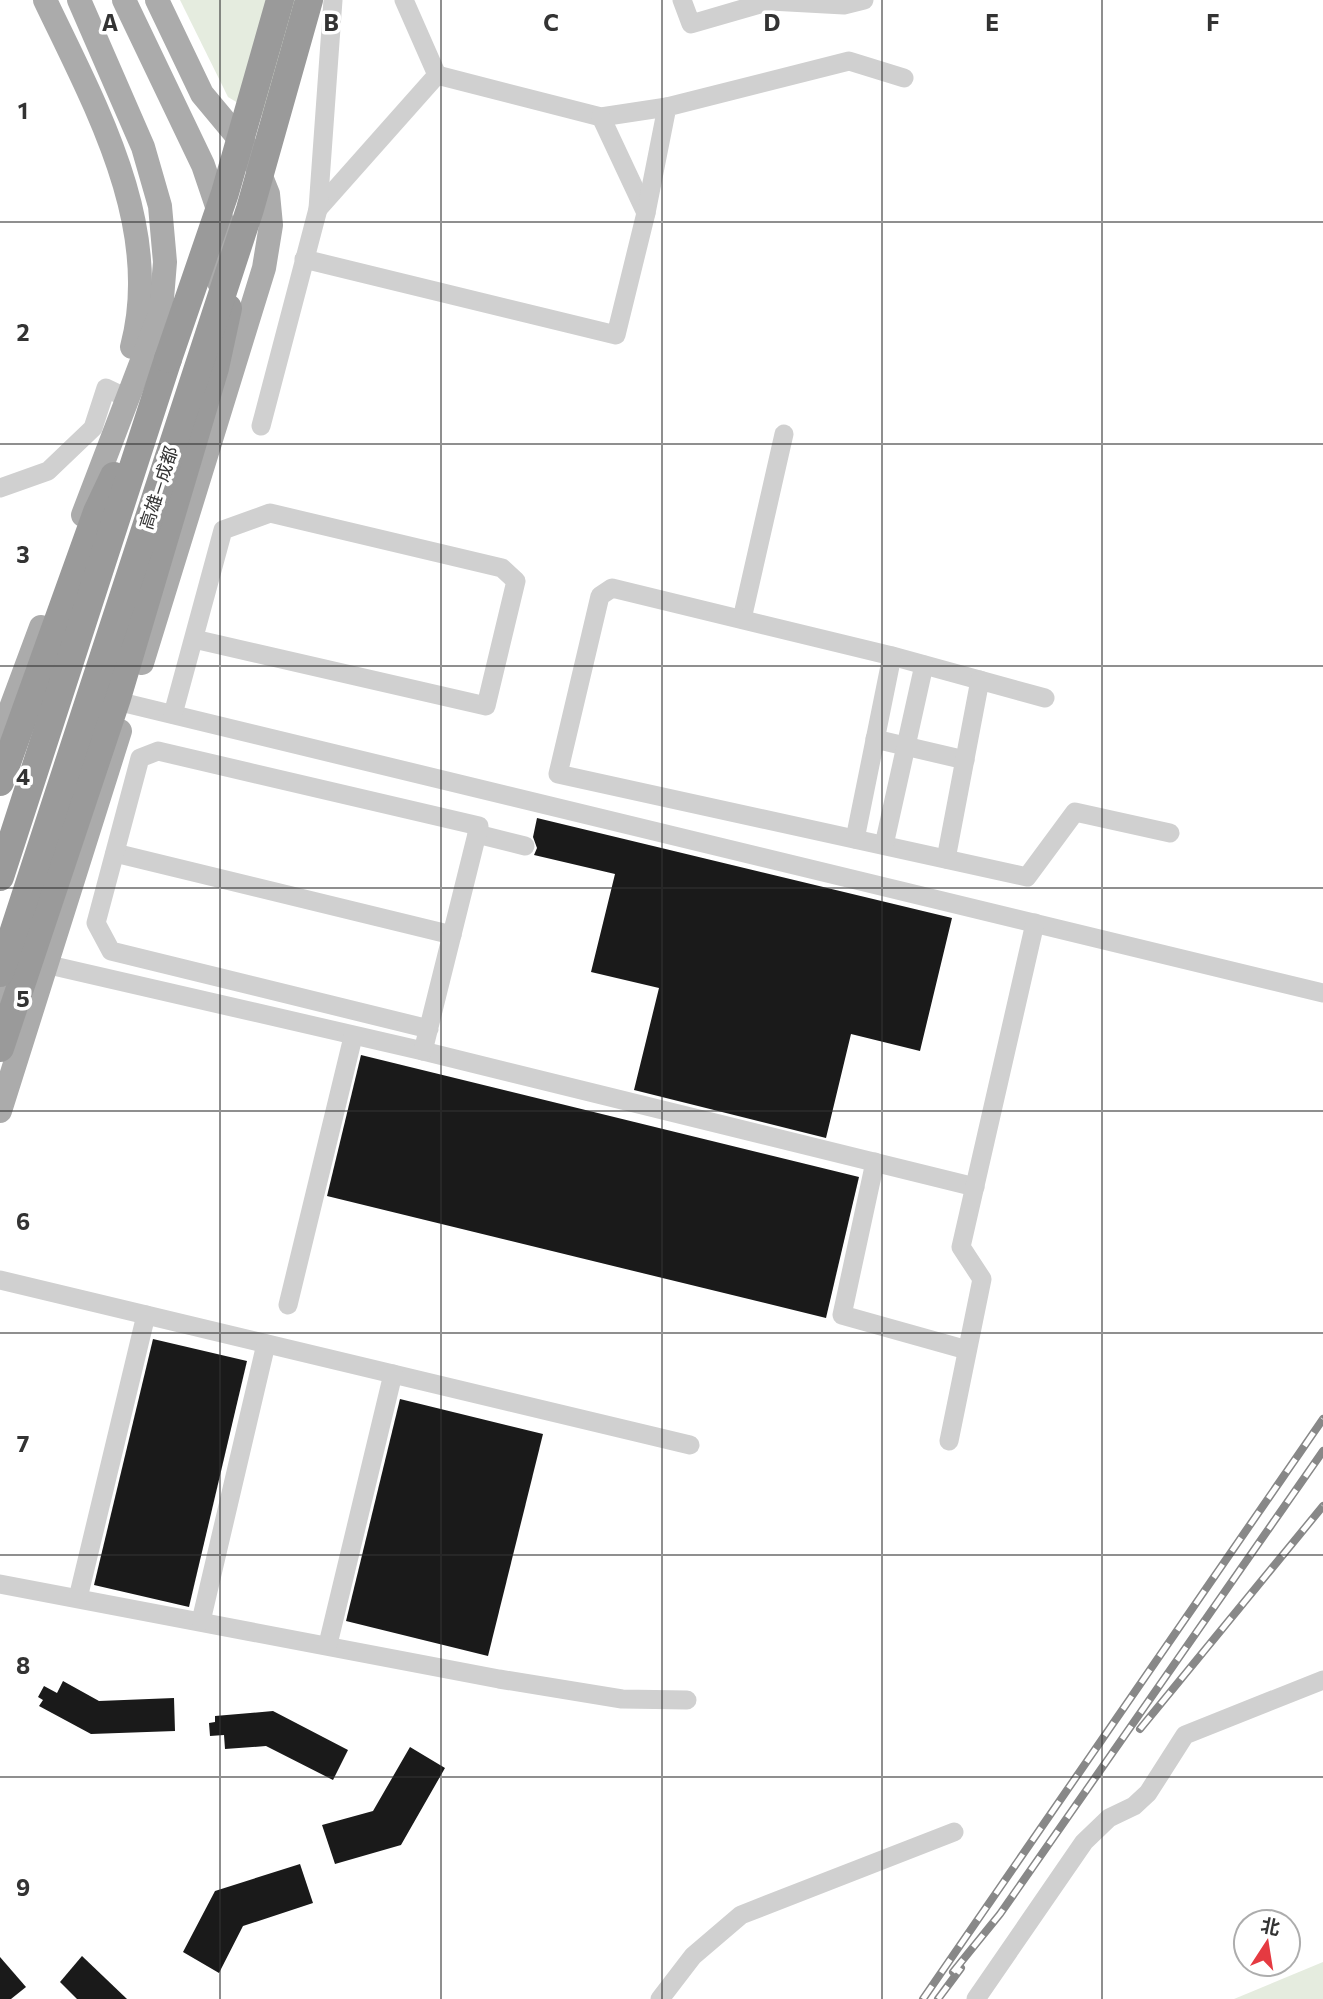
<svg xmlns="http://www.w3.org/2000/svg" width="1323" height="1999" viewBox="0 0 1323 1999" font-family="Commissioner,'Noto Sans SC',sans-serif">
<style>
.green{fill:#e5ecdf}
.building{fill:#1a1a1a}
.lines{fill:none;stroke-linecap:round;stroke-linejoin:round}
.minor{stroke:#d0d0d0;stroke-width:19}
.major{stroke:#ababab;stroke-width:24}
.highway{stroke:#9a9a9a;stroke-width:28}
.rail-casing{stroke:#888;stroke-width:8}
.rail{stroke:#fff;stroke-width:5;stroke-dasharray:16;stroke-linecap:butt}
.highway-bridge{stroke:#9a9a9a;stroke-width:28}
.grid{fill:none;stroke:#333;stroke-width:2;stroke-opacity:0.55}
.labels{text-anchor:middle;stroke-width:7;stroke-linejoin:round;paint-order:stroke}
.street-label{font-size:18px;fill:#333;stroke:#fff}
.grid-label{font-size:23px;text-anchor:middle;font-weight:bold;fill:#333;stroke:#fff;stroke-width:7;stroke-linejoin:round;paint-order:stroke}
</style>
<rect width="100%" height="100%" fill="#fff"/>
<g class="green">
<polygon points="180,0 298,0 290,103 260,116 228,97"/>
<polygon points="1323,1962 1323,1999 1234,1999"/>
</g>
<g class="building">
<polygon points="537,818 952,918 920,1051 851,1034 826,1138 634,1090 659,988 591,972 615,874 534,855 537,848 533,837"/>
<polygon points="361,1055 859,1177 826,1318 327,1196"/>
<polygon points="153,1339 247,1361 189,1607 94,1585"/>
<polygon points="400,1399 543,1434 488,1656 346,1621"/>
<polygon points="63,1681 99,1701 174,1698 175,1731 91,1734 39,1706 43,1700 38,1697 44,1686 57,1693"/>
<polygon points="273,1711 348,1750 333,1780 266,1746 225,1749 224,1735 210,1736 209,1723 215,1722 215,1716"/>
<polygon points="410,1747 445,1768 401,1845 335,1864 322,1825 373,1811"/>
<polygon points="300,1864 313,1903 243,1926 219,1973 183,1952 215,1891"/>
<polygon points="82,1956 127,1999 77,1999 60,1982"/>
<polygon points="0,1957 26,1987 11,1999 0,1999"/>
</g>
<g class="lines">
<g class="minor">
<polyline points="682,0 691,24 770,1 844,5 864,0"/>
<polyline points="437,75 601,117 667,107"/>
<polyline points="601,117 646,213"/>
<polyline points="318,209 437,75 404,0"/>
<polyline points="304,259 616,335 646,213 667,107 849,61 904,78"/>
<polyline points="261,426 318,209 333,0"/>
<polyline points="0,488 48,471 93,428 106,388 127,398"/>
<polyline points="742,619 784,434"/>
<polyline points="1045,698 892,656 612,588 600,596 558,774 1027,877 1075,812 1170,833"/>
<polyline points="129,704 1323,993"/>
<polyline points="173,714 223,530 270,513 502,568 516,581 486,706 194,639"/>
<polyline points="875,739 965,760"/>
<polyline points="477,834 525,846"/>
<polyline points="855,839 892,656"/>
<polyline points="884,845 924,665"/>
<polyline points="115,853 452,935"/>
<polyline points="946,859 980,680"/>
<polyline points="45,964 423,1051 975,1187"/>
<polyline points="423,1051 479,826 158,751 140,758 96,923 111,951 429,1029"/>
<polyline points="875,1162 842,1315 967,1350"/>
<polyline points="0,1280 690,1445"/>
<polyline points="288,1305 353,1037"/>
<polyline points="949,1441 982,1279 961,1247 1035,923"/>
<polyline points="0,1584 499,1679 622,1699 687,1700"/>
<polyline points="78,1598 146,1315"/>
<polyline points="201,1621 266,1344"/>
<polyline points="328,1644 393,1374"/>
<polyline points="660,1999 693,1956 741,1915 954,1832"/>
<polyline points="976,1999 1084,1842 1109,1818 1134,1806 1148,1793 1185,1735 1323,1680"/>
</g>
<g class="major">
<path d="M45,0c50,105 119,227 87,347"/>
<polyline points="79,0 143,147 160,206 165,262 161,311 83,515"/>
<polyline points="124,0 203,165 223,224 218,281"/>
<polyline points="142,663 264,268 271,225 268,194 252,154 202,94 157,0"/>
<polyline points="0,737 41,627"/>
<polyline points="0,997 14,954"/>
<polyline points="0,1111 120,731"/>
</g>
<g class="highway">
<polyline points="0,782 97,512 114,476"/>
<polyline points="0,877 168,359"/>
<polyline points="0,1048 117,698 215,368 228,308"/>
</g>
<defs>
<g id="rail">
<polyline points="1140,1729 1323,1506"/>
<polyline points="953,1972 1000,1914 1323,1451"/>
<polyline points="923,1999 1323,1419"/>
<polyline points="938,1999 961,1968"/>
</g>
</defs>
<use href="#rail" class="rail-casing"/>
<use href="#rail" class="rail"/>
<g class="highway-bridge">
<polyline points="168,359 225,193 280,0"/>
<polyline points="0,973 250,209 309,0"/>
</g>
</g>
<path class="grid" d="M220,0v1999M441,0v1999M662,0v1999M882,0v1999M1102,0v1999M0,222h1323M0,444h1323M0,666h1323M0,888h1323M0,1111h1323M0,1333h1323M0,1555h1323M0,1777h1323"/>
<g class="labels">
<g class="street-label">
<text transform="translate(159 488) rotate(-72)" y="6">高雄—成都</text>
</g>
</g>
<g class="grid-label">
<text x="110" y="31">A</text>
<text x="331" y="31">B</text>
<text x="551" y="31">C</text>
<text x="772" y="31">D</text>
<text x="992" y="31">E</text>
<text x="1213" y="31">F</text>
<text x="23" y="119">1</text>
<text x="23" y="341">2</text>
<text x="23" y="563">3</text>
<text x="23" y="785">4</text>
<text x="23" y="1007">5</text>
<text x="23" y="1230">6</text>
<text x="23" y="1452">7</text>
<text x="23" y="1674">8</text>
<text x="23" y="1896">9</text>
</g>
<g transform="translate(1267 1943) rotate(12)"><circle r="33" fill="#ffffff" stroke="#adadad" stroke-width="2"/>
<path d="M0-5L12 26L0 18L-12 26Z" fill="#e53a41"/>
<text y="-10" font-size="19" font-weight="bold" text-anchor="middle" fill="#333333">北</text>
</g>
</svg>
